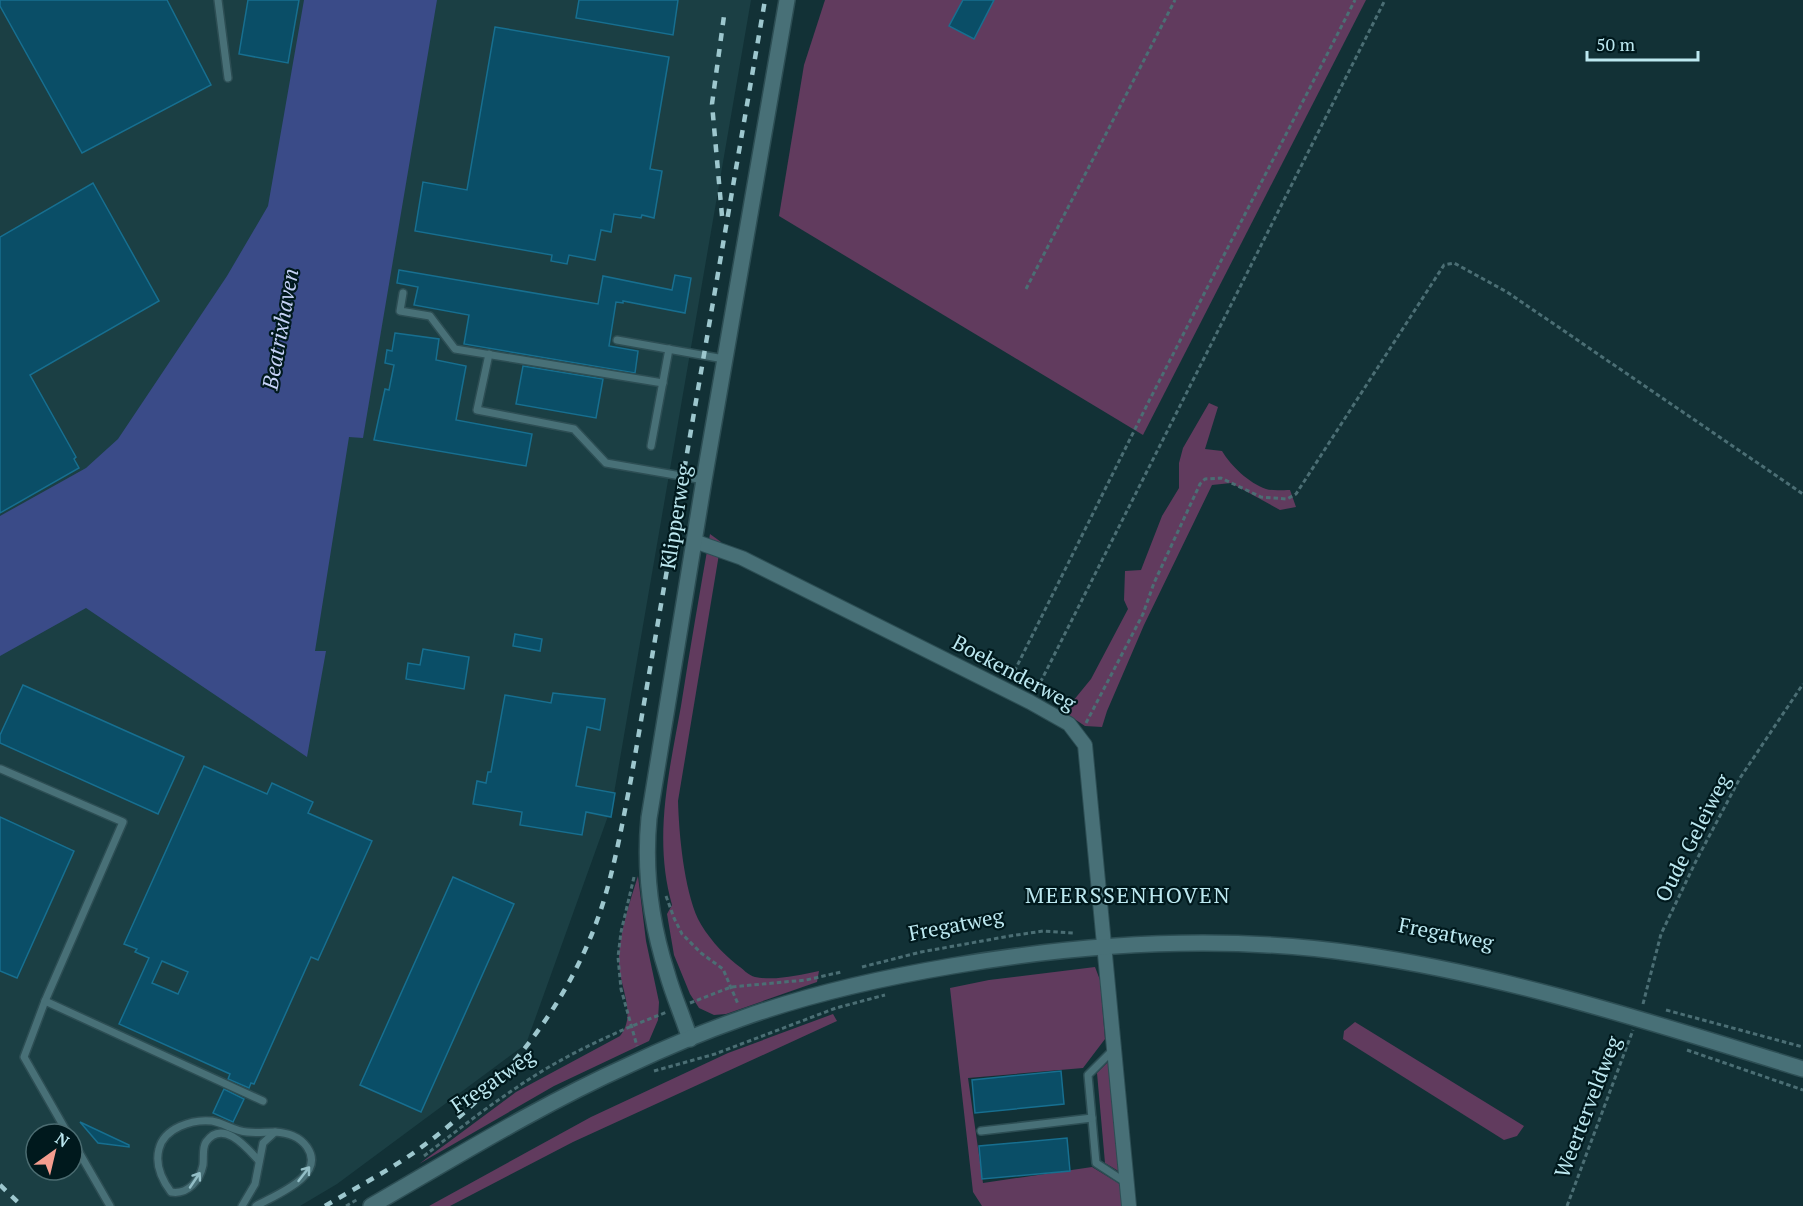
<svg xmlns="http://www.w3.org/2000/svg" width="1803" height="1206" viewBox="0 0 1803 1206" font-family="'PT Serif',serif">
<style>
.built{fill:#1b3f44;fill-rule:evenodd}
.green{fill:#613b5e}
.water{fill:#3a4b88}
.building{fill:#0a4e67;stroke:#176f90;stroke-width:1.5;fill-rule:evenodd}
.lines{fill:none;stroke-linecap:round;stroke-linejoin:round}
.service-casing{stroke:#2d4e54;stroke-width:10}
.minor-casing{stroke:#2d4e54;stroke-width:16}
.tertiary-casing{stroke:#2d4e54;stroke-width:18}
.path{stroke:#4b6e74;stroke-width:3;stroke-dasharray:4.5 3;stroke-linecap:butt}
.service{stroke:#487077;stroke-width:7}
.minor{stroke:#487077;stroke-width:14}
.tertiary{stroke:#487077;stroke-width:15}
.rail{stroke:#9dc7ce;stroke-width:4.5;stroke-dasharray:8 8;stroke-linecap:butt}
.oneway{stroke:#93bec6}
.labels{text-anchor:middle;stroke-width:4.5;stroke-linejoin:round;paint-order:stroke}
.street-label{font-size:21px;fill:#bce8f0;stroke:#00191d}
.water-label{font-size:22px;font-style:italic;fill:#c5d2f6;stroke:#00191d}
.neighbourhood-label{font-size:22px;letter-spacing:1.5px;fill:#bce8f0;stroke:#00191d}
</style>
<rect width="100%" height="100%" fill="#123136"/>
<path class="built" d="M0,0h751l-139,805 -86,239 -189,140 -37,22h-300zM36,1134h36v36h-36z"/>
<g class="green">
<polygon points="825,0 1366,0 1143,435 779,216 804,65"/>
<path d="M1209,403l9,4 -13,42 17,2c9,15 27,32 44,38 6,2 17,1 24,1l6,17 -16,3 -49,-27 -19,2 -68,140 -37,86 -5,16 -17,-1 -21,-14 27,-33 37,-70 -4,-9 1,-29 16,-1 21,-54 17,-28v-25l4,-15z"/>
<path d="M710,534l11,8 -43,259c1,34 6,87 20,118 8,16 24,34 38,45 6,4 13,12 19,13 21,4 44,-2 64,-6l-2,11 -91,32 -12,1 -15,-7 -9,-14 -16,-39 -7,-41 5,-9c-19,-67 -3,-132 9,-199 9,-58 19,-115 29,-172z"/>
<path d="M638,876l8,65 13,61 -1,18 -9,21 -95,45 -135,78 97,-72 104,-56c17,-21 0,-48 -1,-72 -1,-27 11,-63 19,-88z"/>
<polygon points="1095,967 1100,980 1105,1039 1083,1068 968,1078 983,1183 1092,1167 1120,1184 1123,1206 982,1206 973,1192 950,988 989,980"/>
<polygon points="833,1014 837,1021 573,1142 450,1206 429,1206 591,1117 728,1053"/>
<polygon points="1355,1022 1524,1126 1517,1136 1504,1140 1343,1039 1344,1031"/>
<polygon points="1110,1060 1120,1172 1105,1163 1097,1073"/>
</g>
<polygon class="water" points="304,0 437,0 363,438 349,437 315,651 326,651 307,757 86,608 0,656 0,516 86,468 118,439 227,276 268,206"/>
<g class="building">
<polygon points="0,0 167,0 211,85 82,153 0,6"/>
<polygon points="248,0 299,0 288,63 239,54"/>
<polygon points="579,0 678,0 673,35 576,18"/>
<polygon points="963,0 994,0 974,39 949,26"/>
<polygon points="495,27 669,57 650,169 662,171 654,218 642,215 641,218 614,214 611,232 601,230 595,260 569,255 567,264 551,261 552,255 415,231 423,182 467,190"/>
<polygon points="93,183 159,301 30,375 76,457 74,459 79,468 0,513 0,237"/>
<polygon points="399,270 598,304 603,276 672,290 675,275 691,278 685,313 623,301 623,303 616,302 609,346 638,351 635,373 464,344 469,315 414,305 418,287 397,283"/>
<polygon points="395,333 439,339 436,360 466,366 456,420 532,434 526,466 374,440 385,389 389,390 394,365 385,363 387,350 392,351"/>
<polygon points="523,366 603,379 596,418 516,404"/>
<polygon points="515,634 542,639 540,651 513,646"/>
<polygon points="423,649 469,657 464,689 406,679 408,663 420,665"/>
<polygon points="23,685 184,757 158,814 0,743 0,735"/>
<polygon points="553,693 605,699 600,730 587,727 576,786 615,793 611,817 586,812 582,835 520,825 522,812 473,804 477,781 486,783 488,772 491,772 505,695 551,703"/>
<path d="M204,766l63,28 5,-11 41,19 -5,11 64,28 -54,119 -7,-3 -57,127 -3,-1 -2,5 -21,-9 2,-5 -111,-50 30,-66 -14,-6 2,-3 -13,-5zM162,961l26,11 -10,22 -26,-11z"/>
<polygon points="0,817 74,851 17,978 0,971"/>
<polygon points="453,877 514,904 421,1112 360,1085"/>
<polygon points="1061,1071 1064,1104 975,1113 972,1080"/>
<polygon points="224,1089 244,1099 233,1122 213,1113"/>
<polygon points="80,1122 129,1145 129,1147 98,1143"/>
<polygon points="1067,1138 1070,1171 982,1179 979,1146"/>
</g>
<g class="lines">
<defs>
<g id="service">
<polyline points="218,0 228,78"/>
<polyline points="403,293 400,311 430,316 455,349 663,383"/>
<polyline points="617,340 724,359"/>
<polyline points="489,354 477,410 574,429 606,463 704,480"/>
<polyline points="651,446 669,349"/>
<polyline points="1,769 123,822 45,1001 24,1057 68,1134"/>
<polyline points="45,1001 263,1101"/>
<polyline points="1114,1049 1088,1075 1096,1163 1125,1182"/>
<polyline points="981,1131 1092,1118"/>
<polyline points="72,1140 110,1206"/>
<path d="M259,1161c-11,-12 -36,-43 -53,-19 -4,6 -2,15 -3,23 -3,15 -15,30 -32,27 -9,-12 -16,-28 -12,-43 5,-21 33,-30 53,-28 12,2 22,10 35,11 9,1 18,0 28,0"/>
<path d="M242,1206l13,-22 8,-41 12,-11c13,1 24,4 32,15 20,29 -32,48 -51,59"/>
</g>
<polyline id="minor" points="694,541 742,558 1030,702 1069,724 1085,745 1129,1206"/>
<g id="tertiary">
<path d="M690,1039c-7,-22 -17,-44 -23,-66 -16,-50 -23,-103 -18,-155l55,-338 83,-480"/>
<path d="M371,1206c85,-49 169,-101 258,-141 36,-17 74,-33 111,-46 69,-25 141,-41 212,-53 134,-23 271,-32 406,-12 152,22 298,70 445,115"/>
</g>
</defs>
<use href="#service" class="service-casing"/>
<use href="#minor" class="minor-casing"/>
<use href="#tertiary" class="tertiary-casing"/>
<g class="path">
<polyline points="1026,289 1175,0"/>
<polyline points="1011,678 1148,403 1355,0"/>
<polyline points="1037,689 1385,0"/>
<polyline points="1086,723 1143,614 1154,583 1200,484 1205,479 1221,478 1261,497 1287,499 1296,494 1444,265 1454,263 1507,292 1803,494"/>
<polyline points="634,877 621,932 618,957 621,989 637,1046"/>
<polyline points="666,896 674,918 682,934 701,953 723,969 738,1004"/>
<polyline points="862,967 921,952 1010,936 1043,931 1074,933"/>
<polyline points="690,1003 731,987 806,980 841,972"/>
<polyline points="1643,1004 1661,934 1697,859 1740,778 1803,684"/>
<polyline points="1666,1010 1803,1047"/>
<polyline points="1687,1050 1803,1090"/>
<polyline points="654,1071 715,1054 836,1008 885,995"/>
<path d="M424,1156c30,-23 60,-47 92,-68 46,-32 99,-56 151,-76"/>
<polyline points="346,1206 358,1199"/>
<polyline points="1567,1206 1633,1030"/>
</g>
<use href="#service" class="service"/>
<use href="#minor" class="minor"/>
<use href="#tertiary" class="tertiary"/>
<g class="rail">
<polyline points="722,216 712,104 724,16"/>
<polyline points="0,1185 22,1206"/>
<path d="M325,1206c29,-17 59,-33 87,-52 88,-62 160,-150 192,-254 12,-40 19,-80 27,-121l134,-779"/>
</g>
</g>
<defs><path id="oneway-shaft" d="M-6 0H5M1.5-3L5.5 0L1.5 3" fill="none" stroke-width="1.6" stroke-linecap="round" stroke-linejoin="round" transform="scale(1.5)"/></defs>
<g class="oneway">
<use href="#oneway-shaft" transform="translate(304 1174) rotate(-52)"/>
<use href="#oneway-shaft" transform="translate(195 1180) rotate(-56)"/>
</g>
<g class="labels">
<g class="street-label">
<text transform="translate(676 517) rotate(-81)" y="7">Klipperweg</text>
<text transform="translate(1014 673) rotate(28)" y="7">Boekenderweg</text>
<text transform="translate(1693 838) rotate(-63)" y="7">Oude Geleiweg</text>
<text transform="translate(956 925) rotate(-11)" y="7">Fregatweg</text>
<text transform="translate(1446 934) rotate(11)" y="7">Fregatweg</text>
<text transform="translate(493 1081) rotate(-34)" y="7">Fregatweg</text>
<text transform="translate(1588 1107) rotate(-69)" y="7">Weerterveldweg</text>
</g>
<g class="water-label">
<text transform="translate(280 329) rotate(-80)" y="8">Beatrixhaven</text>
</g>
<g class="neighbourhood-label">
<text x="1128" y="903">MEERSSENHOVEN</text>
</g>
</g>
<g transform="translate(54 1152) rotate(34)"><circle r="28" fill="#00191d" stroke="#4b6c71" stroke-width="1.5"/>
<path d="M0-4.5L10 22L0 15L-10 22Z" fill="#f59d8f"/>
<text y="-9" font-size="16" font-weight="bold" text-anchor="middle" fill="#bce8f0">N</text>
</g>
<path d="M1587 51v9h111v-9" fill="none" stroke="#bce8f0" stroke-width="3"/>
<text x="1596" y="51" font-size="18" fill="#bce8f0" stroke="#00191d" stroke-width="4.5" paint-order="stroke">50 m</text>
</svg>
